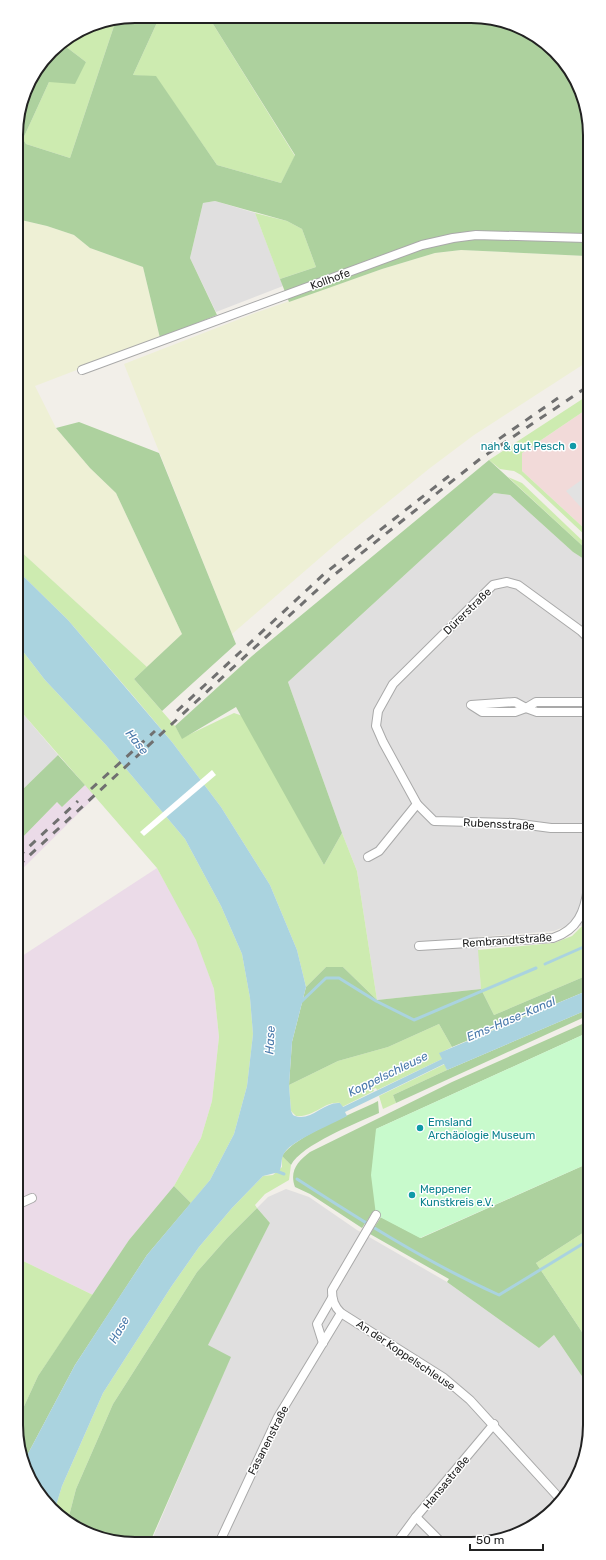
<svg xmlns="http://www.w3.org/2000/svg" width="606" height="1560" viewBox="0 0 606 1560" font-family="Rubik,sans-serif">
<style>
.residential{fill:#e0dfdf}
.commercial{fill:#f2dad9}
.industrial{fill:#ebdbe8}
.farmland{fill:#eef0d5}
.grass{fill:#cdebb0}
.forest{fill:#add19e}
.park{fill:#c8facc}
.parking{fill:#e2e2e2}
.water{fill:#aad3df}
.pier{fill:#fff}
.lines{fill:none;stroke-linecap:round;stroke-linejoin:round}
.stream{stroke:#aad3df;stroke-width:3}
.minor-casing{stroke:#a9a9a9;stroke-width:10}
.minor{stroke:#fff;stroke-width:8}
.rail{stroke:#707070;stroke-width:3;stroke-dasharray:8 8;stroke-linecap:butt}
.culture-dot{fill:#0f9aa8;stroke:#fff;stroke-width:1.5}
.labels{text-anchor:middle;stroke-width:3;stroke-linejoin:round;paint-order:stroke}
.street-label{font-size:11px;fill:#222;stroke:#fff}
.culture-label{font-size:11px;fill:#0d838f;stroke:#fff;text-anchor:start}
.water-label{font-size:12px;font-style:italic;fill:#4a7aab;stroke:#fff}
.rim{fill:none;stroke:#222;stroke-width:2}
</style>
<rect width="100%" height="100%" fill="#f2efe9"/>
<g class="residential">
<polygon points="215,201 255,213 283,286 216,312 190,258 203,203"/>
<polygon points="494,493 510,495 573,552 587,561 588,926 566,926 554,931 478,937 481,989 377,1000 357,871 342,833 288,682"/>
<polygon points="18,708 58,755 18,794"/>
<polygon points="286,1189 309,1197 357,1230 447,1282 539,1348 554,1335 590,1388 590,1433 581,1470 565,1498 537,1524 502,1540 151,1542 230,1358 207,1345 270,1223 257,1208 268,1197"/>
</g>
<polygon class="commercial" points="587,409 587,531 522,471 522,453"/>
<g class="industrial">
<polygon points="85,785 96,796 18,873 18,842 57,802 62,807"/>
<polygon points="157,868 196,938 214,989 219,1037 212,1101 201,1138 174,1186 129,1240 93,1295 19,1259 19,958"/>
</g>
<g class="farmland">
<polygon points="17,219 47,226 74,235 90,248 143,267 160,338 35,386 56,428 90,468 116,493 182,634 147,667 17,548"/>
<polygon points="461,250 586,256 587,362 474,435 430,468 336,544 232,634 124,364 255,313 382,269 435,253"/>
</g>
<g class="grass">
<polygon points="160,16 208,16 295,156 281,183 217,165 156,77 133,75"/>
<polygon points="116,20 70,158 26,144 23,139 49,82 86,62 61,43 90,25"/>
<polygon points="255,213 287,221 302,229 316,267 280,279"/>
<polygon points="587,396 587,409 522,453 522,471 587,531 587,537 521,475 514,471 500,469 489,460"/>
<polygon points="508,477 522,483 587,545 587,550"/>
<polygon points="17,548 147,667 134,679 175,726 182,738 234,713 243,716 324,865 342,833 357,871 377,1000 343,967 326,967 306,987 297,950 270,885 221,807 172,742 135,698 68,620 18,571"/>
<polygon points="18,645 45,680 106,745 185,839 221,906 242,954 250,998 253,1034 247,1086 234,1134 210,1180 191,1203 174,1186 201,1138 212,1101 219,1037 214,989 196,940 157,868 18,708"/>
<polygon points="582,926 588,926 588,975 494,1015 481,989 478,950 554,943 572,936"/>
<path d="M439,1024l13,23 -12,6 2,6 -65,31 -1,-2 -3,1 1,2 -32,16 -2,-4c-16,-2 -26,15 -44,13l-5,-5 -2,-26 49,-24 50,-14z"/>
<polygon points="445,1064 447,1070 393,1095 396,1103 383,1109 379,1096"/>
<polygon points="282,1156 291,1165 289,1180 265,1194 255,1205 257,1208 227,1238 197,1272 113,1404 76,1489 68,1520 54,1512 62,1486 103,1393 171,1287 199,1247 232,1208 263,1176 273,1175 282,1167"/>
<polygon points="589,1229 590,1344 536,1263"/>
<polygon points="19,1259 93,1295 38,1376 20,1415"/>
</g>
<g class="forest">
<polygon points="135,16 160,16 133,75 156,76 217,165 281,183 295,155 208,16 494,18 524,28 555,51 585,102 586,109 586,256 461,250 435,253 382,269 289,302 280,279 316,267 302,229 287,221 215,201 203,203 190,258 217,315 160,338 143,267 90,248 74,235 47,226 17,219 16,127 28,82 56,46 61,43 86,62 75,84 49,82 23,139 26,144 70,158 116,20"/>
<polygon points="79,422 159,453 236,644 162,711 134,679 182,634 116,493 90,468 56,428"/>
<polygon points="489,460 587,550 587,561 573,552 510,495 494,493 288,682 342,833 324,865 236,707 182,739 175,726 252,656"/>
<polygon points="58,755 85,785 62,807 57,802 18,842 18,794"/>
<polygon points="326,967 343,967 377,1000 481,989 494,1015 588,975 589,990 452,1047 439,1024 388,1047 338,1061 289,1085 292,1042 306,987"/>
<polygon points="589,1009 589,1015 396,1103 393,1095 447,1070"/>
<path d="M589,1021v11l-213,97v86l-4,-2 -10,15 -52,-34 -15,-7c-6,-16 3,-26 15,-35l142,-70z"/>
<path d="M378,1101l1,12c-22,10 -78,32 -88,52l-9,-9c12,-20 73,-43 96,-55z"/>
<polygon points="589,1163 589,1229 536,1263 590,1344 590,1388 554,1335 539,1348 447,1282 449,1279 370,1234 381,1217 421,1238"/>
<polygon points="174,1186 191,1203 147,1255 75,1365 23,1463 20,1456 20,1415 38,1376 129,1240"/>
<polygon points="257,1208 270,1223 208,1345 231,1357 150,1542 112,1542 68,1520 76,1489 113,1404 197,1272 227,1238"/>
</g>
<polygon class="park" points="589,1032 589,1163 420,1238 376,1215 371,1175 376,1129"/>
<polygon class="parking" points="587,476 587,514 566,491"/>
<path class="water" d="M18,571l50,49 104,122 49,65 49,78 27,65 9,37 -14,55 -3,43 2,26 2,4c16,9 31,-14 47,-12l3,4 99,-48 -3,-6 150,-63v19l-142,61 -3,-6 -99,48 2,4c-14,8 -54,24 -62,36 -5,6 -2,13 -6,20l-16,4 -31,32 -33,39 -28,40 -68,106 -41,93 -8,26 -22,-27 -9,-22 52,-98 41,-63 31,-47 63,-75 24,-46 13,-48 6,-52 -3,-36 -8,-44 -21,-48 -36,-67 -79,-94 -61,-65 -27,-35z"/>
<polygon class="pier" points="212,770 216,775 144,836 140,832"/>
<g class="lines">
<g class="stream">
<polyline points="545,964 588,945"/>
<polyline points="301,1002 326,978 339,978 376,1001 414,1020 536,968"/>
<polyline points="276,1171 284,1174"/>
<path d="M297,1179c65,42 131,84 202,116l90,-55"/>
</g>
<defs>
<g id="minor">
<polyline points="82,370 422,245 453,238 476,235 586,238"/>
<polyline points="588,638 581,631 518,585 507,582 493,585 393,684 378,711 376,726 383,742 417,804 434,821 513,823 551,828 588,828"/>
<polygon points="515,702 526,708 515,712 482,712 471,705"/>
<polyline points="588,704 584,702 536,702 526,708 537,712 584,712 588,710"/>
<polyline points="368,857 379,851 417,804"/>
<path d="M419,946l134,-8c25,-8 32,-27 35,-51"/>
<polyline points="19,1204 32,1198"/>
<path d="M376,1215l-44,75c0,10 2,16 9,23l103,65 26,22 92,101"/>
<polyline points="323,1343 317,1324 332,1298"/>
<polyline points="416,1517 439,1540"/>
<polyline points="399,1540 416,1517 494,1424"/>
<polyline points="220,1541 278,1417 341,1313"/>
</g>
</defs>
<use href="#minor" class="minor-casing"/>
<use href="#minor" class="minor"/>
<g class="rail">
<polyline points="486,448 558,398"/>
<polyline points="177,711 324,574 449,476"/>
<polyline points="91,789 155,731"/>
<polyline points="18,857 78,801"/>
<polyline points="18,866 329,579 480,459 587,387"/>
</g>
</g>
<g class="culture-dot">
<circle cx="573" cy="446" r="4"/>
<circle cx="420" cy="1128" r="4"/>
<circle cx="412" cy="1195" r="4"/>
</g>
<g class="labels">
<g class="street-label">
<text transform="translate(330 279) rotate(-20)" y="4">Kollhofe</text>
<text transform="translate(467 611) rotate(-44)" y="4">Dürerstraße</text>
<text transform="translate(499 824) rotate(3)" y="4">Rubensstraße</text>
<text transform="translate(507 940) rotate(-4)" y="4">Rembrandtstraße</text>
<text transform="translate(406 1355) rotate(34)" y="4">An der Koppelschleuse</text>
<text transform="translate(268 1440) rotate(-63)" y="4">Fasanenstraße</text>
<text transform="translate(446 1482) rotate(-50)" y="4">Hansastraße</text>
</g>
<g class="culture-label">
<text x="565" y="450" text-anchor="end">nah &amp; gut Pesch</text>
<text x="428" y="1126">Emsland<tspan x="428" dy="13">Archäologie Museum</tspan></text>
<text x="420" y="1193">Meppener<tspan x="420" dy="13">Kunstkreis e.V.</tspan></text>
</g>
<g class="water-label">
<text transform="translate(137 742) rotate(51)" y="4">Hase</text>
<text transform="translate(511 1019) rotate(-23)" y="4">Ems-Hase-Kanal</text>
<text transform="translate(270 1040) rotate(-87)" y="4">Hase</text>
<text transform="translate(388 1074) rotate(-26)" y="4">Koppelschleuse</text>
<text transform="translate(119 1330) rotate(-61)" y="4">Hase</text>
</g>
</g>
<path d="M0 0H606V1560H0ZM135 23H471A112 112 0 0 1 583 135V1425A112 112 0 0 1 471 1537H135A112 112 0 0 1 23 1425V135A112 112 0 0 1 135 23Z" fill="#fff" fill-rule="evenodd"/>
<path class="rim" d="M135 23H471A112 112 0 0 1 583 135V1425A112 112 0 0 1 471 1537H135A112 112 0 0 1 23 1425V135A112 112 0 0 1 135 23Z"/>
<path d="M470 1544v6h73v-6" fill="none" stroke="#222222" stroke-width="2"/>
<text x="476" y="1544" font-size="12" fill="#222222" stroke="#ffffff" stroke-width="3" paint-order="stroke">50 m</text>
</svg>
